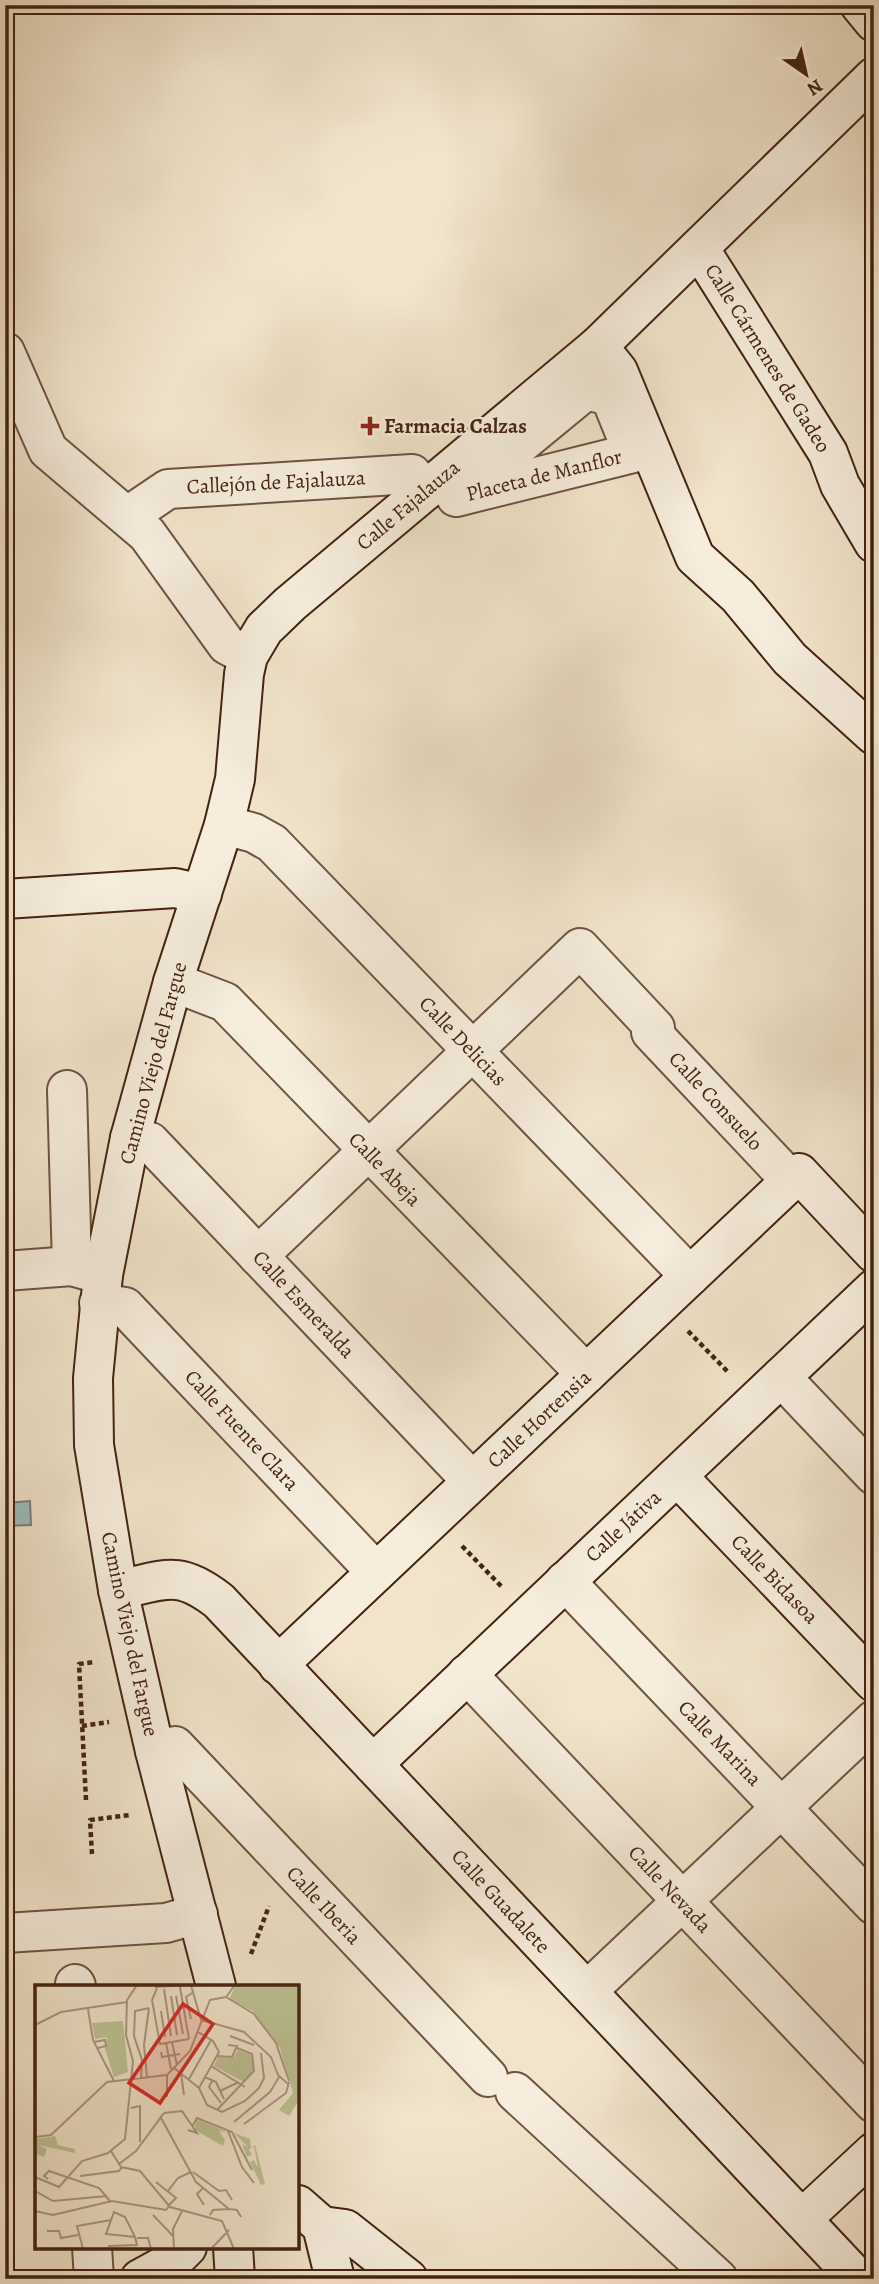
<svg xmlns="http://www.w3.org/2000/svg" width="879" height="2284" viewBox="0 0 879 2284" font-family="Alegreya,serif">
<style>
.water{fill:#9fbcc1;stroke:#7b7f7b;stroke-width:2}
.lines{fill:none;stroke-linecap:round;stroke-linejoin:round}
.street-casing{stroke:#6f5340;stroke-width:42}
.secondary-casing{stroke:#442311;stroke-width:42}
.path{stroke:#442311;stroke-width:4.5;stroke-dasharray:5 3.5;stroke-linecap:butt}
.street{stroke:#f6eddd;stroke-width:38}
.secondary{stroke:#f6eddd;stroke-width:38}
.poi-dot{fill:#8f2418;stroke:#f6eddd;stroke-width:2.5}
.labels{text-anchor:middle;stroke-width:5;stroke-linejoin:round;paint-order:stroke}
.street-label{font-size:21px;fill:#442311;stroke:#f6eddd}
.poi-label{font-size:21px;font-weight:bold;fill:#442311;stroke:#f6eddd;text-anchor:start}
.inset-road{fill:none;stroke:#ac9781;stroke-width:2}
.view{fill:#d62828;fill-opacity:0.15;stroke:#d62828;stroke-width:3.5}
.inset-edge{fill:none;stroke:#442311;stroke-width:3.5}
</style>
<rect width="100%" height="100%" fill="#f1e4cb"/>
<filter id="stains"><feTurbulence type="fractalNoise" baseFrequency=".00286" numOctaves="4"/><feColorMatrix values="0 0 0 0 .2 0 0 0 0 .09 0 0 0 0 .02 0 0 0 .5 -.17"/></filter>
<radialGradient id="worn" r=".72"><stop offset=".6" stop-color="#630" stop-opacity="0"/><stop offset="1" stop-color="#630" stop-opacity=".3"/></radialGradient>
<polygon class="water" points="30,1501 31,1525 5,1526 5,1503"/>
<g class="lines">
<defs>
<g id="street">
<polyline points="5,352 48,450 147,534 227,645 248,656"/>
<polygon points="586,390 610,396 633,453 456,497"/>
<polyline points="128,516 168,489 412,474 426,490"/>
<polyline points="224,825 254,833 272,843 690,1276"/>
<polyline points="173,982 225,1002 586,1374"/>
<polyline points="651,1032 781,1170"/>
<polyline points="67,1090 72,1266 103,1275"/>
<polyline points="130,1138 150,1142 472,1481"/>
<polyline points="258,1256 580,948 655,1028"/>
<polyline points="5,1271 72,1266"/>
<polyline points="99,1303 125,1307 376,1572"/>
<polyline points="781,1377 874,1475"/>
<polyline points="565,1581 874,1905"/>
<polyline points="467,1674 874,2103"/>
<polyline points="155,1751 175,1746 488,2077"/>
<polyline points="5,1933 166,1923 198,1914"/>
<polyline points="75,1984 76,1986"/>
<polyline points="587,1991 874,1720"/>
<polyline points="515,2092 718,2279"/>
<polyline points="92,2247 94,2279"/>
</g>
<g id="secondary">
<polyline points="860,5 874,22"/>
<polyline points="699,248 828,453 840,485 874,543"/>
<polyline points="598,346 618,371 695,557 738,596 790,659 874,735"/>
<polyline points="5,899 175,888 202,894"/>
<polyline points="677,1476 874,1682"/>
<path d="M118,1590c47,-10 60,-21 101,11l639,678"/>
<polyline points="278,1665 799,1173 874,1253"/>
<polyline points="373,1764 874,1289"/>
<polyline points="216,1986 155,1751 118,1590 94,1445 93,1378 103,1275 130,1138 173,982 224,825 235,779 244,674 248,656 264,629 290,604 598,346 874,77"/>
<polyline points="298,2205 322,2226 335,2279"/>
<polyline points="802,2219 874,2152"/>
<polyline points="322,2226 345,2229 408,2279"/>
<polyline points="233,2247 235,2279"/>
<polyline points="140,2279 173,2261 187,2247"/>
</g>
</defs>
<use href="#street" class="street-casing"/>
<use href="#secondary" class="secondary-casing"/>
<g class="path">
<polyline points="688,1331 728,1372"/>
<polyline points="462,1546 502,1587"/>
<polyline points="82,1726 109,1722"/>
<polyline points="86,1800 79,1664 94,1662"/>
<polyline points="92,1854 90,1820 130,1815"/>
<polyline points="251,1954 269,1906"/>
</g>
<use href="#street" class="street"/>
<use href="#secondary" class="secondary"/>
</g>
<path class="poi-dot" d="M366.5 415.5h7v7h7v7h-7v7h-7v-7h-7v-7h7z"/>
<g class="labels">
<g class="street-label">
<text transform="translate(768 358) rotate(58)" y="7">Calle Cármenes de Gadeo</text>
<text transform="translate(544 475) rotate(-14)" y="7">Placeta de Manflor</text>
<text transform="translate(276 482) rotate(-3)" y="7">Callejón de Fajalauza</text>
<text transform="translate(408 505) rotate(-40)" y="7">Calle Fajalauza</text>
<text transform="translate(463 1041) rotate(46)" y="7">Calle Delicias</text>
<text transform="translate(153 1063) rotate(-75)" y="7">Camino Viejo del Fargue</text>
<text transform="translate(716 1101) rotate(47)" y="7">Calle Consuelo</text>
<text transform="translate(385 1169) rotate(46)" y="7">Calle Abeja</text>
<text transform="translate(304 1304) rotate(47)" y="7">Calle Esmeralda</text>
<text transform="translate(539 1419) rotate(-43)" y="7">Calle Hortensia</text>
<text transform="translate(242 1430) rotate(47)" y="7">Calle Fuente Clara</text>
<text transform="translate(623 1526) rotate(-43)" y="7">Calle Játiva</text>
<text transform="translate(775 1579) rotate(46)" y="7">Calle Bidasoa</text>
<text transform="translate(130 1634) rotate(78)" y="7">Camino Viejo del Fargue</text>
<text transform="translate(720 1743) rotate(46)" y="7">Calle Marina</text>
<text transform="translate(670 1889) rotate(47)" y="7">Calle Nevada</text>
<text transform="translate(501 1901) rotate(47)" y="7">Calle Guadalete</text>
<text transform="translate(324 1905) rotate(47)" y="7">Calle Iberia</text>
</g>
<g class="poi-label">
<text x="384" y="433">Farmacia Calzas</text>
</g>
</g>
<g transform="translate(35 1985)">
<rect width="264" height="264" fill="#f1e4cb"/>
<path d="M201,0h63v115l-10,16 -10,-6 14,-17 -13,-45 -27,-37 -24,-12zM88,36l5,51 -14,5 -9,-28 2,-12 -12,2 -3,-16zM203,65l13,5 3,16 -10,11 -30,-16 4,-9 15,1zM161,134l31,13 -8,-1 6,9 -2,6 -28,-16zM199,148l16,6 1,9 4,-3 10,39 -4,1 -11,-23 4,-2 4,8 -4,-21 -5,2 3,6 -5,2 -5,-13 6,3zM20,151l3,9 17,4v4l-37,-8 9,4 -3,8 -9,-3v-15z" fill="#bec395"/>
<path class="inset-road" d="M156,0l10,35 43,12 27,25 7,18 10,9M120,2l32,-2M145,2l9,52M122,3l-5,12 8,44 29,-5M129,4l7,47M136,11l6,39M141,11l7,38M191,12l28,17 22,29 13,38M53,24l5,31 21,41M126,26l4,26M156,34l-5,-22 8,-5M0,40l26,-13 66,-10M163,47l15,9 6,11 -20,36M195,51l24,9M59,57l11,-2 1,6 -8,2M137,57l5,23M131,58l5,26M126,67l1,5 18,-3M182,71l15,1 5,-11 -9,-1M176,81l34,21M139,83l25,20 8,17 15,7 23,-11 14,-13 5,-10 -3,-25M146,88l3,22M132,90v22M112,92l-3,-32 5,-37M170,92l11,5 8,17M106,93l1,-18 -8,-24 1,-25 14,-3M154,94l22,-39M177,96l-3,6 12,16M185,106l19,-9M96,123l9,-2v36M182,125l37,-39 -2,-17 -15,-6M129,128l18,-2 15,22 -9,-3M125,131l36,66 33,27M199,137l36,-30 9,-15M209,139l42,-31 3,-11M157,142l5,-9 35,14 20,38M193,146l14,36 12,16M0,152l16,-2 56,-53 60,-7 23,-24 20,-51 16,-3 9,-12M76,166l10,16 19,4 30,36 52,14 12,28M84,179l17,-13 28,-38M158,187l26,19 7,-1 6,10M45,191l39,-5 3,-4M0,192l24,10 23,-26 26,-8 17,-14 8,-78 -7,-26 1,-35 10,-15M13,194l-4,-3 5,-5 50,17 11,13M121,197l20,16 -7,7M168,203l-6,6 7,11M0,206l18,10 54,-5M133,206l10,-13 13,-6M0,226l18,4 59,-14 54,9 3,-4M118,230l20,21M175,230l3,-5 16,-1 8,1 4,7M12,246h12l2,7 17,-3M102,253h11l3,11M73,261l29,-1 -2,-8 -29,-3 8,-22 11,5 10,20M48,264l-6,-23 34,-6M139,264l-1,-20 9,-18M176,264l18,-19"/>
<path class="view" d="M148,19l30,20 -53,79 -31,-20z"/>
<rect width="264" height="264" class="inset-edge"/>
</g>
<rect width="879" height="2284" fill="none" stroke="#f1e4cb" stroke-width="28"/>
<rect x="7" y="7" width="865" height="2270" fill="none" stroke="#442311" stroke-width="3.5"/>
<rect x="14" y="14" width="851" height="2256" fill="none" stroke="#442311" stroke-width="2"/>
<g transform="translate(806 74) rotate(146)" stroke="#f6eddd" stroke-width="5" paint-order="stroke">
<path d="M0-5L12 26L0 18L-12 26Z" fill="#442311"/>
<text y="-10" font-size="19" font-weight="bold" text-anchor="middle" fill="#442311">N</text>
</g>
<rect width="100%" height="100%" filter="url(#stains)"/>
<rect width="100%" height="100%" fill="url(#worn)"/>
</svg>
